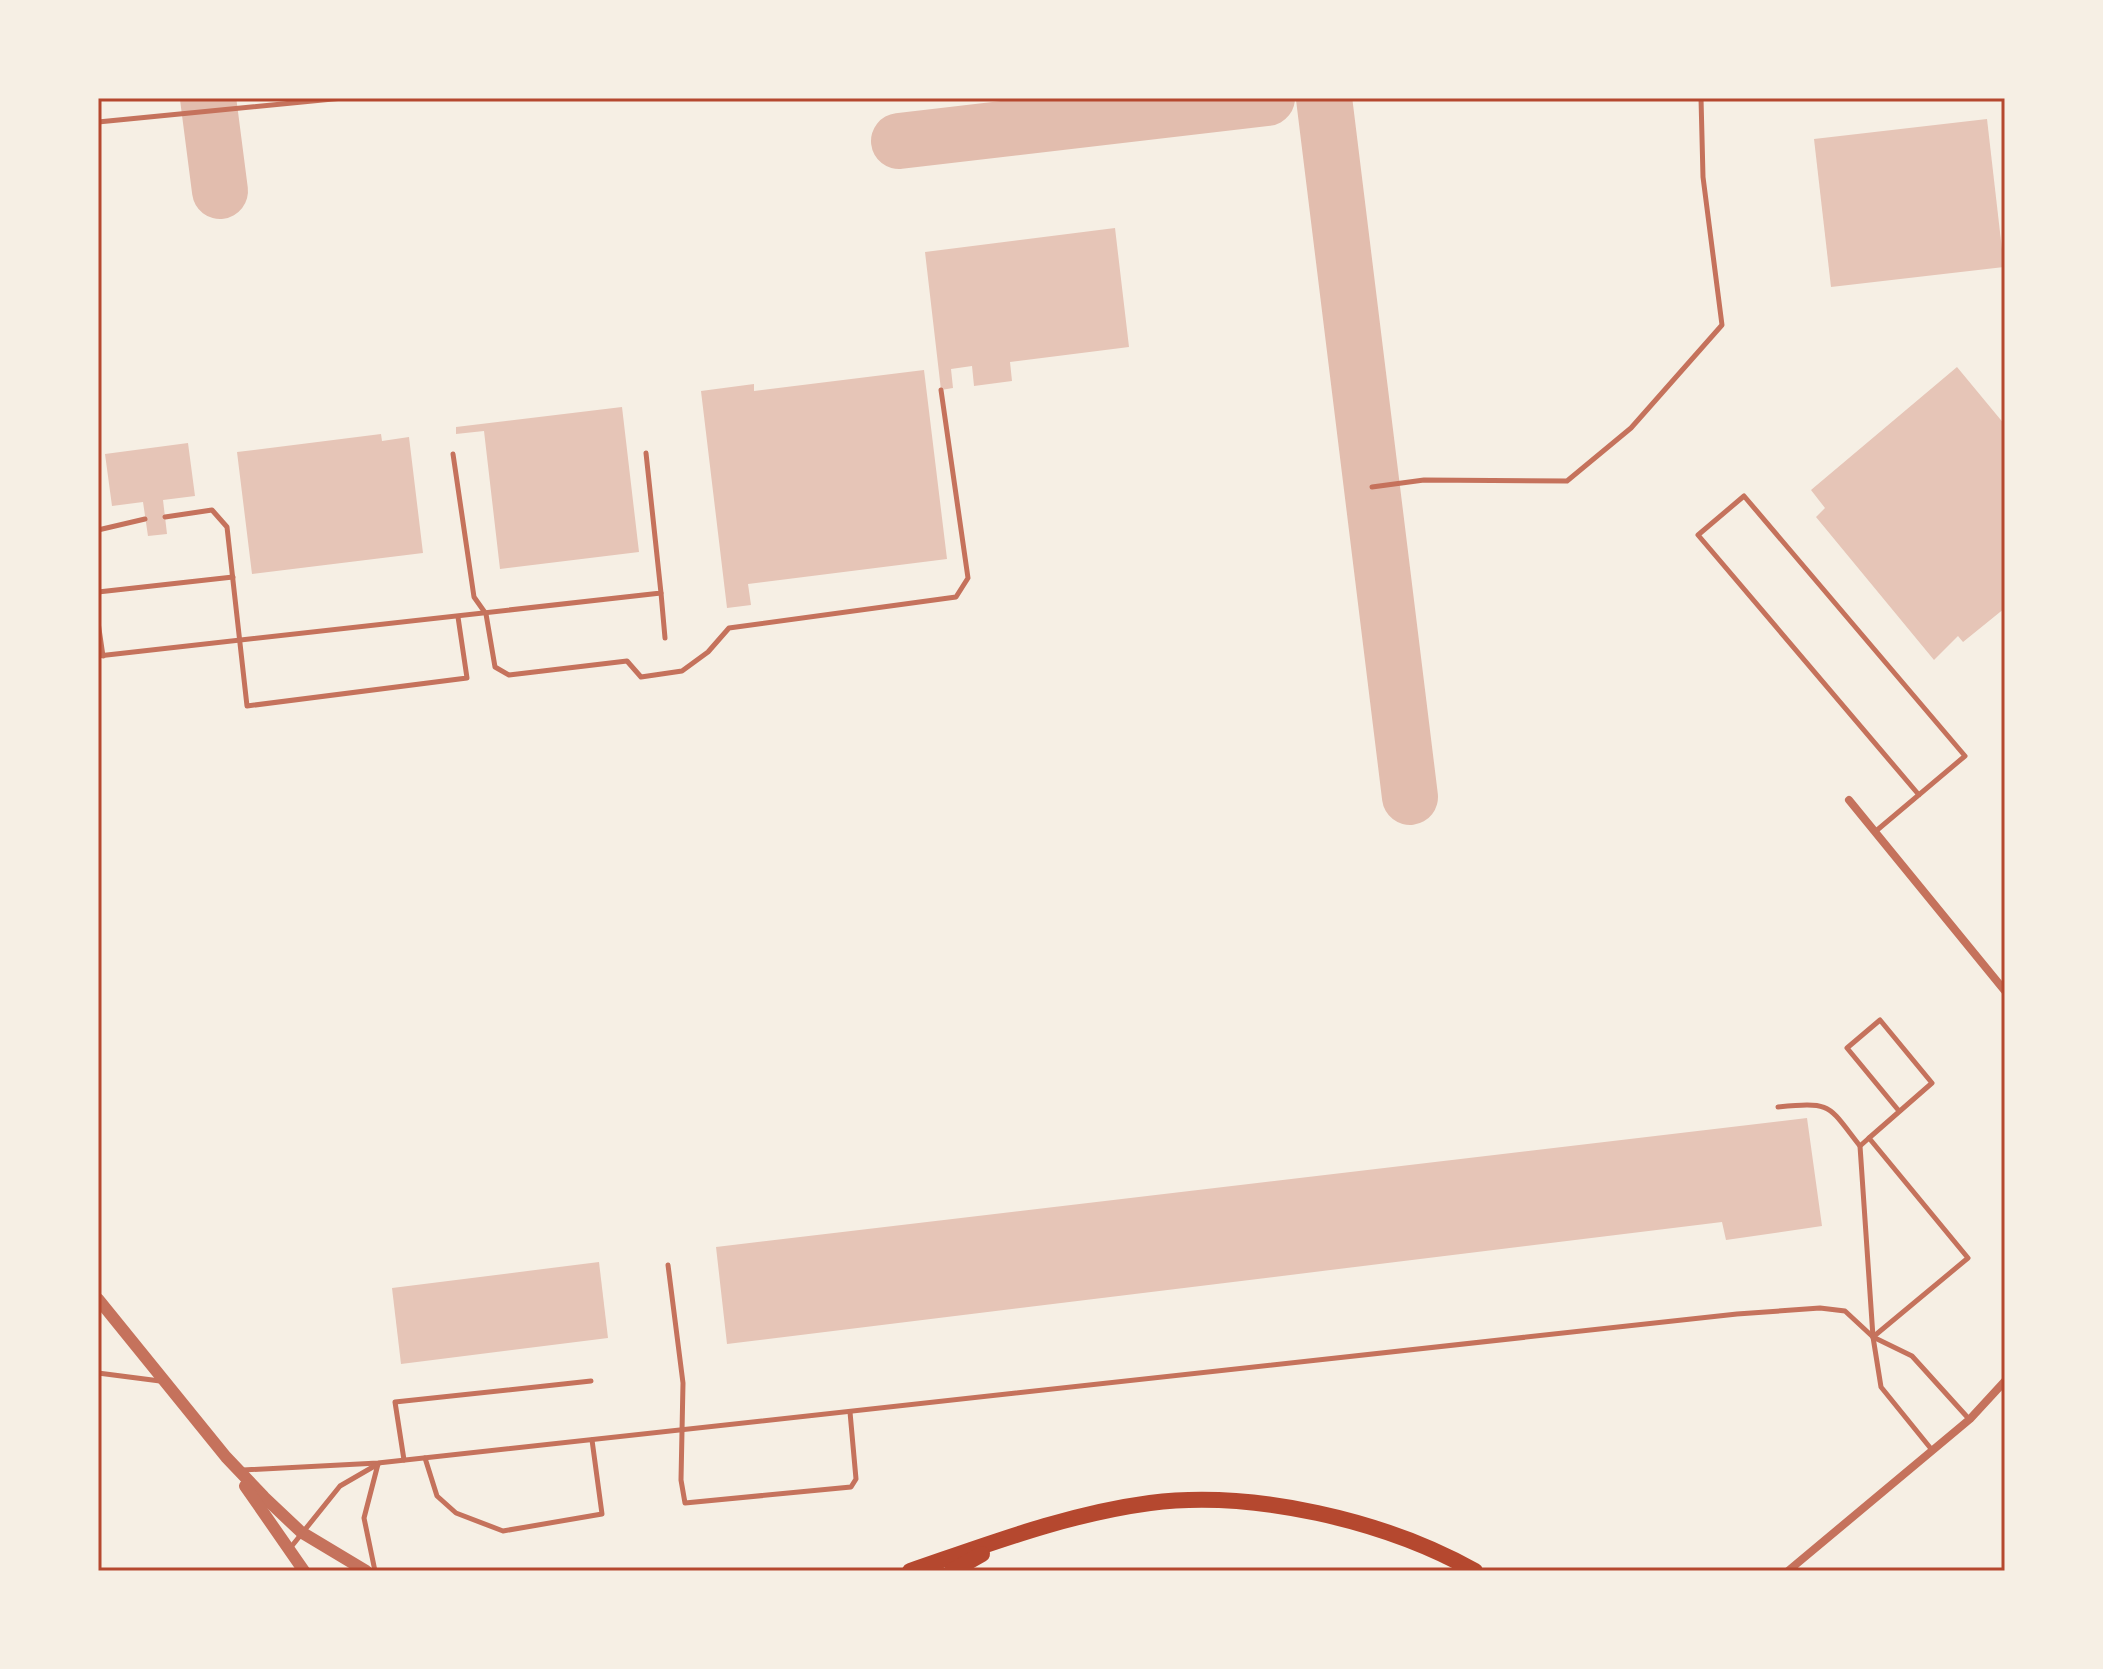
<svg xmlns="http://www.w3.org/2000/svg" width="2103" height="1669" viewBox="0 0 2103 1669" font-family="'Playfair Display',serif">
<style>
.lines{fill:none;stroke-linecap:round;stroke-linejoin:round}
.taxiway{stroke:#e2bdae;stroke-width:56}
.building{fill:#e6c5b7}
.service{stroke:#c5725c;stroke-width:5}
.minor{stroke:#c5725c;stroke-width:8}
.tertiary{stroke:#c5725c;stroke-width:12}
.primary{stroke:#b5482f;stroke-width:16}
.neatline{fill:none;stroke:#b5482f;stroke-width:3}
</style>
<rect width="100%" height="100%" fill="#f6efe4"/>
<g class="lines">
<g class="taxiway">
<polyline points="208,98 220,191"/>
<polyline points="1324,98 1410,797"/>
<polyline points="899,141 1267,98"/>
</g>
</g>
<g class="building">
<polygon points="1987,119 2004,267 1831,287 1814,139"/>
<polygon points="1115,228 1129,347 1010,362 1012,381 974,386 972,366 951,369 953,388 941,390 925,252"/>
<polygon points="1957,367 2005,425 2005,608 1963,642 1958,636 1934,660 1816,517 1825,508 1811,490"/>
<polygon points="924,370 947,559 748,584 751,605 727,608 701,391 754,384 754,391"/>
<polygon points="622,407 639,552 500,569 484,431 456,434 456,427"/>
<polygon points="381,434 382,441 409,437 423,553 252,574 237,452"/>
<polygon points="188,443 195,496 163,500 167,534 148,536 143,502 112,506 105,454"/>
<polygon points="1807,1118 1822,1226 1726,1240 1722,1222 727,1344 716,1247"/>
<polygon points="599,1262 608,1338 401,1364 392,1288"/>
</g>
<g class="lines">
<g class="service">
<polyline points="98,122 343,98"/>
<polyline points="453,454 474,597 486,614 495,667 509,675 627,661 641,677 682,671 708,652 729,628 956,597 968,578 941,390"/>
<polyline points="1372,487 1424,480 1567,481 1631,428 1722,325 1703,177 1701,98"/>
<polyline points="165,517 212,510 227,527 247,706 467,678 458,617"/>
<polyline points="98,530 145,519"/>
<polyline points="98,592 233,577"/>
<polyline points="661,593 665,638"/>
<polyline points="98,622 103,656"/>
<polyline points="98,656 661,593 646,453"/>
<polyline points="1876,831 1965,756 1744,496 1698,535 1919,795"/>
<path d="M1778,1107c55,-5 49,-3 82,39"/>
<polyline points="1869,1138 1860,1146 1873,1337 1881,1387 1932,1450"/>
<polyline points="668,1265 683,1383 681,1480 685,1503 851,1487 856,1479 850,1412"/>
<polyline points="1873,1337 1912,1356 1969,1419"/>
<polyline points="98,1373 160,1381"/>
<polyline points="425,1458 437,1496 456,1513 503,1531 602,1514 592,1440"/>
<polyline points="404,1460 395,1402 591,1381"/>
<polyline points="243,1470 378,1463 1737,1314 1820,1308 1845,1311 1873,1337 1968,1258 1869,1138 1932,1083 1880,1020 1847,1048 1899,1111"/>
<polyline points="291,1547 340,1486 378,1464"/>
<polyline points="375,1571 364,1518 378,1464"/>
</g>
<g class="minor">
<polyline points="1849,800 2005,991"/>
<polyline points="1788,1571 1970,1419 2005,1381"/>
</g>
<g class="tertiary">
<polyline points="98,1299 226,1457 264,1497 301,1532 366,1571"/>
<polyline points="245,1486 304,1571"/>
</g>
<g class="primary">
<path d="M910,1571c79,-27 157,-57 240,-68 104,-13 234,17 325,68"/>
<polyline points="952,1571 982,1554"/>
</g>
</g>
<rect width="2103" height="1669" fill="none" stroke="#f6efe4" stroke-width="200"/>
<rect x="100" y="100" width="1903" height="1469" class="neatline"/>
</svg>
